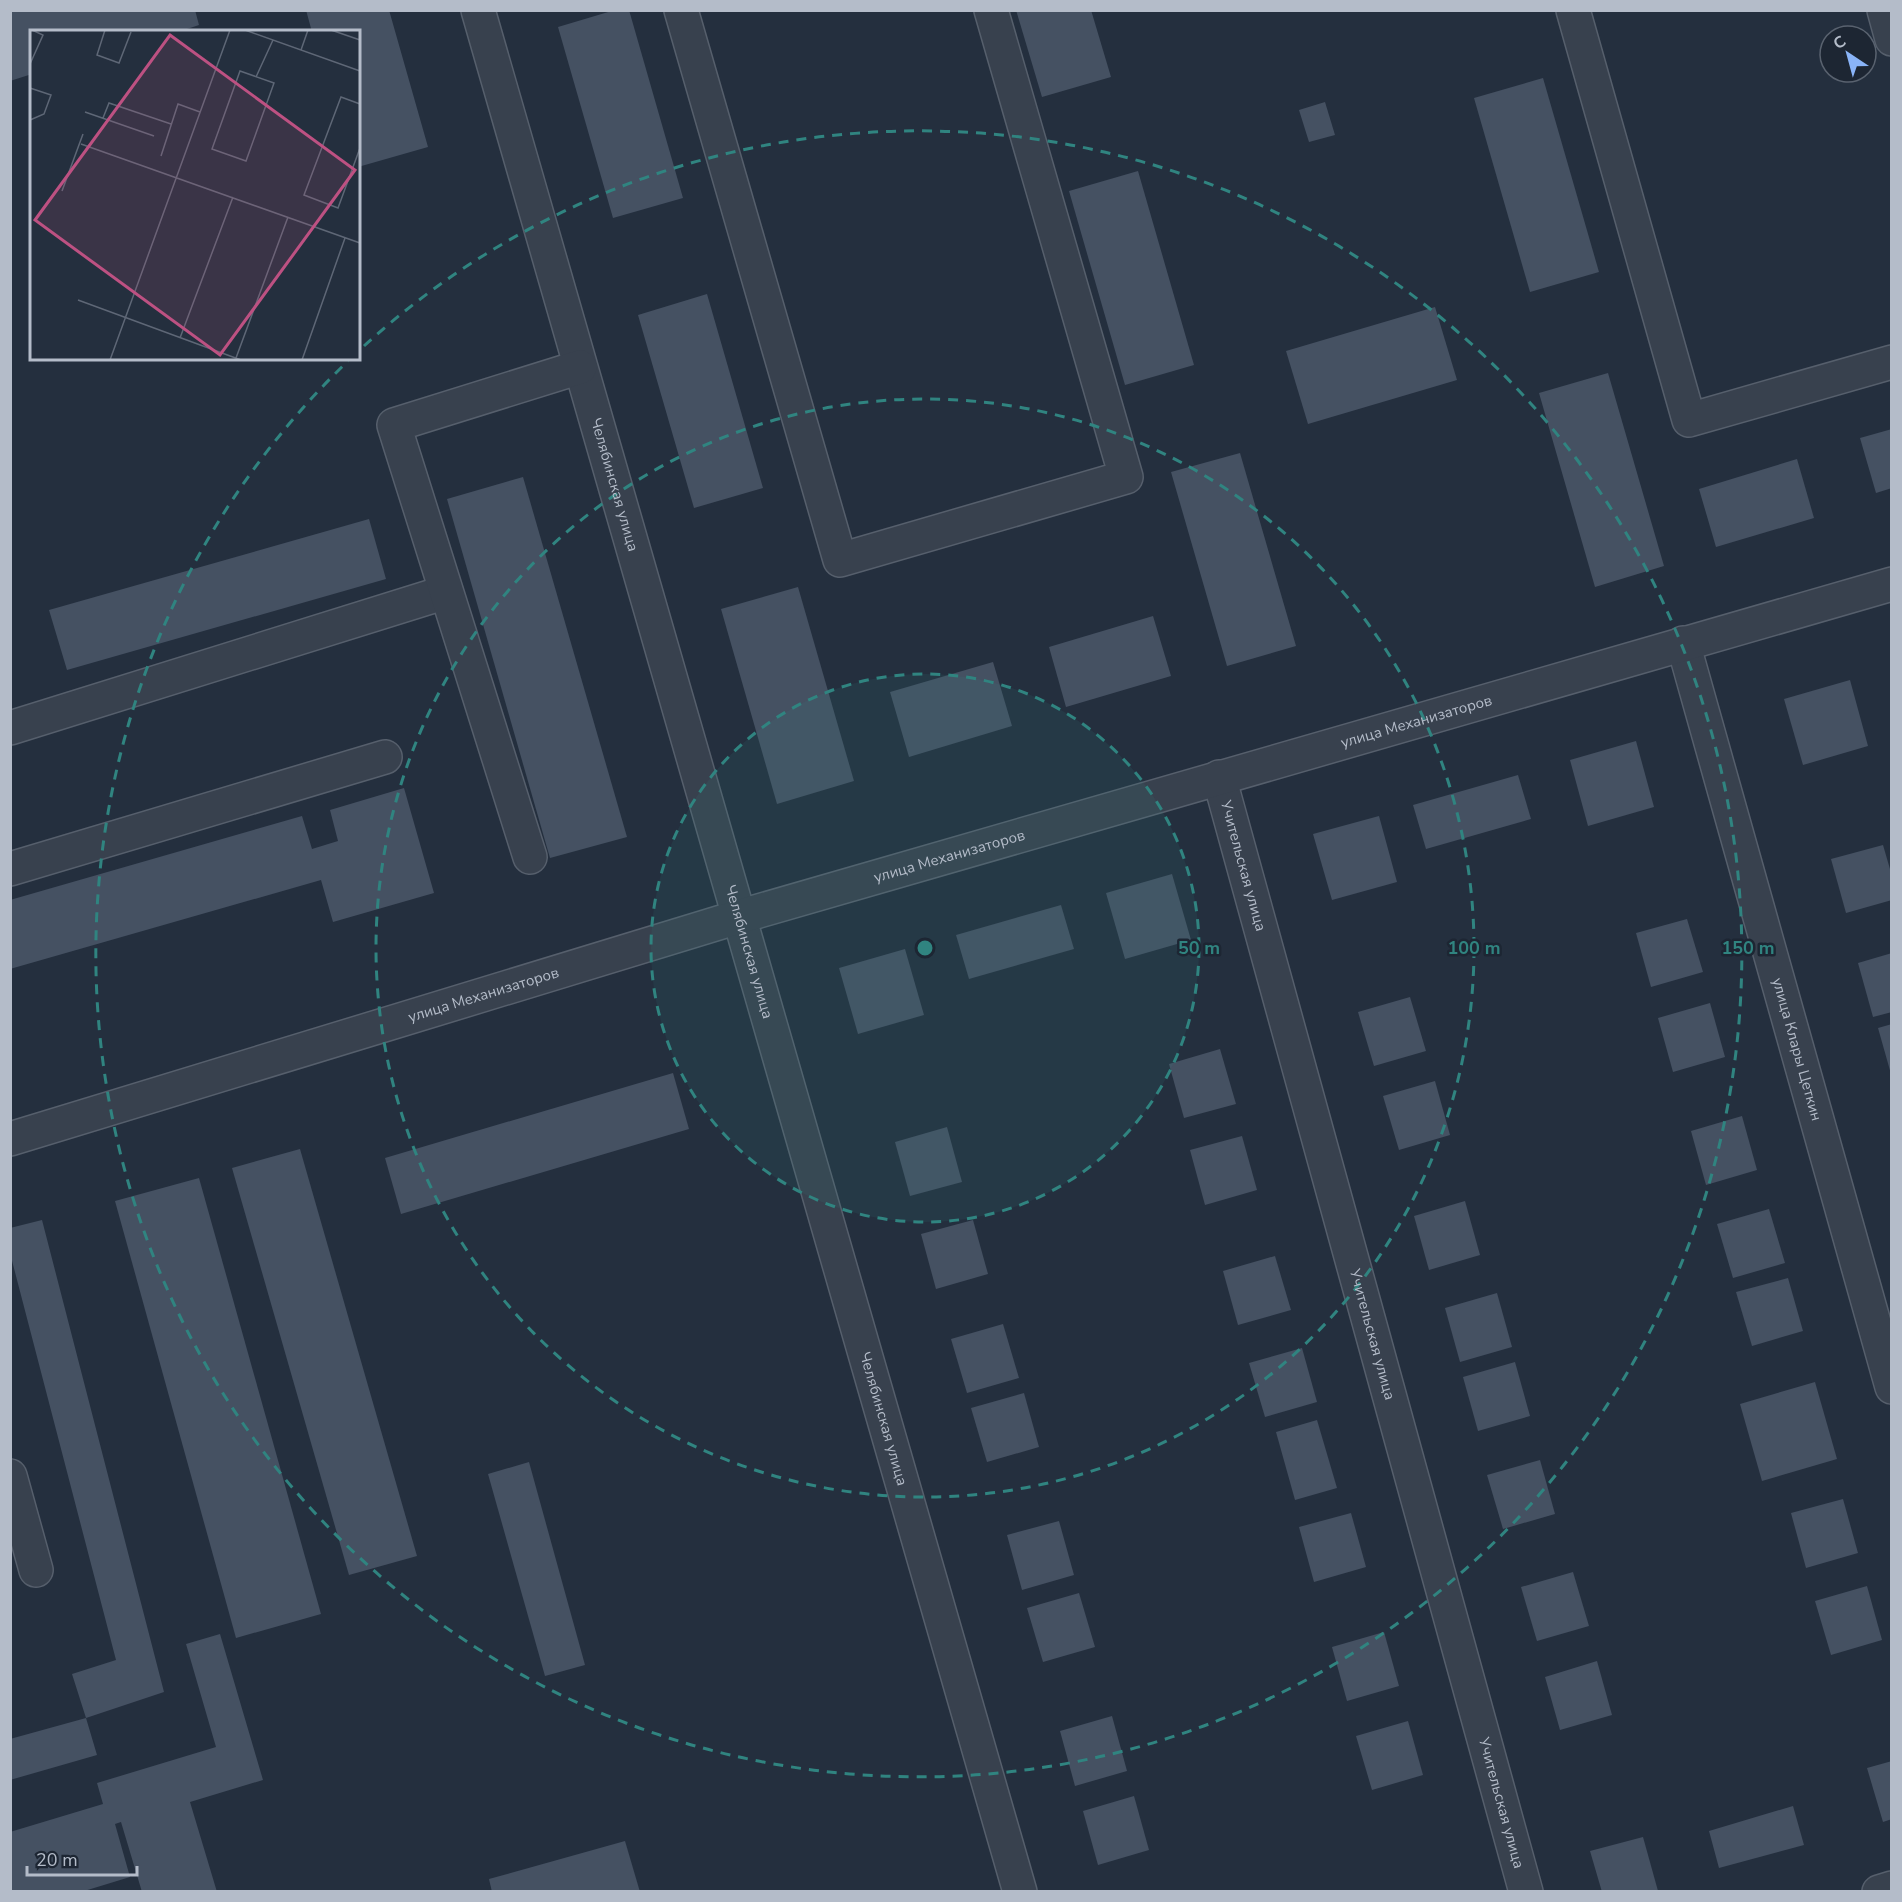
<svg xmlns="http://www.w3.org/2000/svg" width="1902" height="1902" viewBox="0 0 1902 1902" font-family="'Nunito Sans',sans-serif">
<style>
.building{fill:#455162}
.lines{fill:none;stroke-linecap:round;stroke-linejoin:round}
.minor-casing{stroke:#565f6c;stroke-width:36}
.minor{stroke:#38414e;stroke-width:33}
.ring{fill:none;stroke:#308480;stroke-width:3;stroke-dasharray:10 8}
.labels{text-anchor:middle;stroke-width:5;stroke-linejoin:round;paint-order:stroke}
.street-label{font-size:15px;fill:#b4bcc9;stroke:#1d2633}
.inset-road{fill:none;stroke:#5e6776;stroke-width:1.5}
.view{fill:#bd5182;fill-opacity:0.15;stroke:#bd5182;stroke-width:3}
.inset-edge{fill:none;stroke:#b4bcc9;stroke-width:3}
.centre{fill:#308480;stroke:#1d2633;stroke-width:3}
.ring-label{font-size:18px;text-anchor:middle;font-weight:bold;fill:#308480;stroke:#1d2633;stroke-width:5;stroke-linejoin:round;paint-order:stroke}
</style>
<rect width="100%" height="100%" fill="#242f3e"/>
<g class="building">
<polygon points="10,10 195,10 199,25 178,32 32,32 32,74 10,81"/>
<polygon points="306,10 389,10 428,147 358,167 358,32 312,32"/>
<polygon points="615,10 629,10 683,198 613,218 558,27"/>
<polygon points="1016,10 1091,10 1111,77 1042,97"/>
<polygon points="1543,78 1599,272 1530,292 1474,98"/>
<polygon points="1325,102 1335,135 1309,142 1299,110"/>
<polygon points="1138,171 1194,365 1125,385 1069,191"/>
<polygon points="707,294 763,488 694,508 638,315"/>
<polygon points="1435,307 1457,380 1308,424 1286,351"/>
<polygon points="1608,373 1664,566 1595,587 1539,393"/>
<polygon points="1892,429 1892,488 1876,493 1860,438"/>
<polygon points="1240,453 1296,646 1227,666 1171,472"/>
<polygon points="1797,459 1814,518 1716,547 1699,489"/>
<polygon points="523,477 627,837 550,858 447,499"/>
<polygon points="369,519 386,579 67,670 49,610"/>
<polygon points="798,587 854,781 777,804 721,609"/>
<polygon points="1153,616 1171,676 1066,707 1049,647"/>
<polygon points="993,662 1012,726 909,757 890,692"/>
<polygon points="1850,680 1868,746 1803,765 1784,699"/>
<polygon points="1636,741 1654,807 1588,826 1570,760"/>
<polygon points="1518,775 1531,819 1426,849 1413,805"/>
<polygon points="404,788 434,893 333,922 321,880 10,969 10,900 302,816 312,849 338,841 330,810"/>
<polygon points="1379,816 1397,882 1332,900 1313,834"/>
<polygon points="1883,845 1892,876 1892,900 1846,913 1831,859"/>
<polygon points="1172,874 1191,940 1125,959 1106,893"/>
<polygon points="1061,905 1074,949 969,979 956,935"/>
<polygon points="1687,919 1703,972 1651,987 1636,933"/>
<polygon points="905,949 924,1015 858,1034 839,968"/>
<polygon points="1892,953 1892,1012 1873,1017 1858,963"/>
<polygon points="1410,997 1426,1051 1374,1066 1358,1012"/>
<polygon points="1710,1003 1725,1057 1673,1072 1658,1018"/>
<polygon points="1892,1024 1892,1074 1891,1074 1878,1028"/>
<polygon points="1220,1049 1236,1104 1184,1118 1169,1064"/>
<polygon points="673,1073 689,1129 401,1214 385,1158"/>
<polygon points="1435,1081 1450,1135 1399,1150 1383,1096"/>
<polygon points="1742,1116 1757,1170 1706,1185 1691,1131"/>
<polygon points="947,1127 962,1182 910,1196 895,1142"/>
<polygon points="1242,1136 1257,1190 1205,1205 1190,1150"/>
<polygon points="300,1149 417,1556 349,1575 232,1168"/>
<polygon points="199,1178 321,1614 236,1638 115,1201"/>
<polygon points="1465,1201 1480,1255 1429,1270 1414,1216"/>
<polygon points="1769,1209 1785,1263 1733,1278 1717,1224"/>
<polygon points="42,1220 164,1692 86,1718 97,1755 10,1780 10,1739 86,1718 72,1674 116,1660 10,1253 10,1228"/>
<polygon points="973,1220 988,1274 936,1289 921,1234"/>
<polygon points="1275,1256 1291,1310 1238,1325 1223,1271"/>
<polygon points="1788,1278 1803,1331 1752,1346 1736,1292"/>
<polygon points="1497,1293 1512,1347 1460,1362 1445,1308"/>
<polygon points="1003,1324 1019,1378 967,1393 951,1339"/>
<polygon points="1302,1348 1317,1402 1265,1417 1249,1363"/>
<polygon points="1515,1362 1530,1416 1478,1431 1463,1377"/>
<polygon points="1815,1382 1837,1459 1762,1481 1740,1404"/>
<polygon points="1024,1393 1039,1447 987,1462 971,1408"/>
<polygon points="1317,1420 1337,1488 1295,1500 1276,1432"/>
<polygon points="1540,1460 1555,1514 1503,1529 1487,1475"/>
<polygon points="529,1462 585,1665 545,1676 488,1474"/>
<polygon points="1843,1499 1858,1553 1806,1568 1791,1513"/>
<polygon points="1351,1513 1366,1567 1314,1582 1299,1527"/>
<polygon points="1059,1521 1074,1575 1022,1590 1007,1535"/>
<polygon points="1573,1572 1589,1626 1537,1641 1521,1587"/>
<polygon points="1867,1586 1882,1640 1831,1655 1815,1601"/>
<polygon points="1079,1593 1095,1647 1043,1662 1027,1608"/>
<polygon points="1384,1632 1399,1686 1347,1701 1332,1647"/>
<polygon points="220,1634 263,1780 190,1802 217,1892 142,1892 121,1822 115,1824 130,1877 81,1892 10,1892 10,1832 103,1804 97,1783 216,1747 186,1644"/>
<polygon points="1597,1661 1612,1715 1560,1730 1545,1677"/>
<polygon points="1112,1716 1127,1771 1075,1786 1060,1731"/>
<polygon points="1408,1721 1423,1775 1372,1790 1356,1736"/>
<polygon points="1892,1761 1892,1819 1883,1822 1867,1768"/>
<polygon points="1134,1796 1149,1850 1098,1865 1083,1811"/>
<polygon points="1793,1806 1804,1845 1719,1868 1709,1831"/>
<polygon points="1643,1837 1658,1891 1602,1892 1590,1851"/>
<polygon points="625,1841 640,1892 492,1892 489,1879"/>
</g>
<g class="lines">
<defs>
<g id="minor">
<path id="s1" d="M478,10l542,1882"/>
<polyline points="681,10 840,560 1126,477 991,10"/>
<polyline points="1573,10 1689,420 1892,362"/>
<polyline points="1884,10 1892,39"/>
<path id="s2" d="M1683,643l209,744"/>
<polyline points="10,728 446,592"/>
<path id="s3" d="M1219,777l307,1115"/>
<polyline points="530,857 394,425 580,367"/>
<polyline points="10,869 385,757"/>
<path id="s4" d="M10,1139l728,-222 1154,-333"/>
<polyline points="10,1476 36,1570"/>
<polyline points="1879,1892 1892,1888"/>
</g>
</defs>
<use href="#minor" class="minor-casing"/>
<use href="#minor" class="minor"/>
</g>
<circle cx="925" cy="948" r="274" fill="#308480" fill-opacity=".12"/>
<g class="ring">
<circle cx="925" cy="948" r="274"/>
<circle cx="925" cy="948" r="549"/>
<path d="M364 346A823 823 0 1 1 348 361"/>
</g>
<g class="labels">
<g class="street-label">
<text dy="5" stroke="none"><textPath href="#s1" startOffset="494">Челябинская улица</textPath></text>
<text dy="5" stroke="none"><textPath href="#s4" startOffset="1467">улица Механизаторов</textPath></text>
<text dy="5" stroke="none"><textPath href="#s4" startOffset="981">улица Механизаторов</textPath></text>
<text dy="5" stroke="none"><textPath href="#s3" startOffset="92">Учительская улица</textPath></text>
<text dy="5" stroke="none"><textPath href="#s1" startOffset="980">Челябинская улица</textPath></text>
<text dy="5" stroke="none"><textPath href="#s4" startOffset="495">улица Механизаторов</textPath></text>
<text dy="5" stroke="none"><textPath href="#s2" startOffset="422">улица Клары Цеткин</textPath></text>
<text dy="5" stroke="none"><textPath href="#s3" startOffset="578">Учительская улица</textPath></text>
<text dy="5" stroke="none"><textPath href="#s1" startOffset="1466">Челябинская улица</textPath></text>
<text dy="5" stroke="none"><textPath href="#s3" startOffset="1064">Учительская улица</textPath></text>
</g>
</g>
<g transform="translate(30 30)">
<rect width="330" height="330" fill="#242f3e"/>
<path class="inset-road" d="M75,0l-8,25 22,8 12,-31M215,0l115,41M301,0l29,10M271,20l7,-20M0,34l13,-29 -11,-5M210,41l34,12 -28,78 -34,-12zM226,47l17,-37M0,58l21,7 -7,19 -14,6M330,74l-19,-7 -37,98 34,13 22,-60M55,82l69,24M73,88l6,-15 62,21M51,114l279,99M131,126l17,-52 22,8M32,161l21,-57M48,270l163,60M150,308l53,-141M206,328l52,-141M80,330l120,-330M272,330l43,-122"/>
<path class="view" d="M140,5l185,135 -135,185 -185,-135z"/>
<rect width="330" height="330" class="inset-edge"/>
</g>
<circle cx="925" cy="948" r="9" class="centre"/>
<g class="ring-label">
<text x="1199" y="954">50 m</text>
<text x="1474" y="954">100 m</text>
<text x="1748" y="954">150 m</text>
</g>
<rect width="1902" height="1902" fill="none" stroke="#b4bcc9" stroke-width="24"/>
<g transform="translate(1848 54) rotate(324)"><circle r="28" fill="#1d2633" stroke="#59626f" stroke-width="1.5"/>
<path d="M0-4.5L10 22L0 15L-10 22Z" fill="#8ab4f8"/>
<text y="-9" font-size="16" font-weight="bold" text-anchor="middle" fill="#b4bcc9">С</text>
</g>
<path d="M27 1866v9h110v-9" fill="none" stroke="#b4bcc9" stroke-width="3"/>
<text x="36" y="1866" font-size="18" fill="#b4bcc9" stroke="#1d2633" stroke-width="4.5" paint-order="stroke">20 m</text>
</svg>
